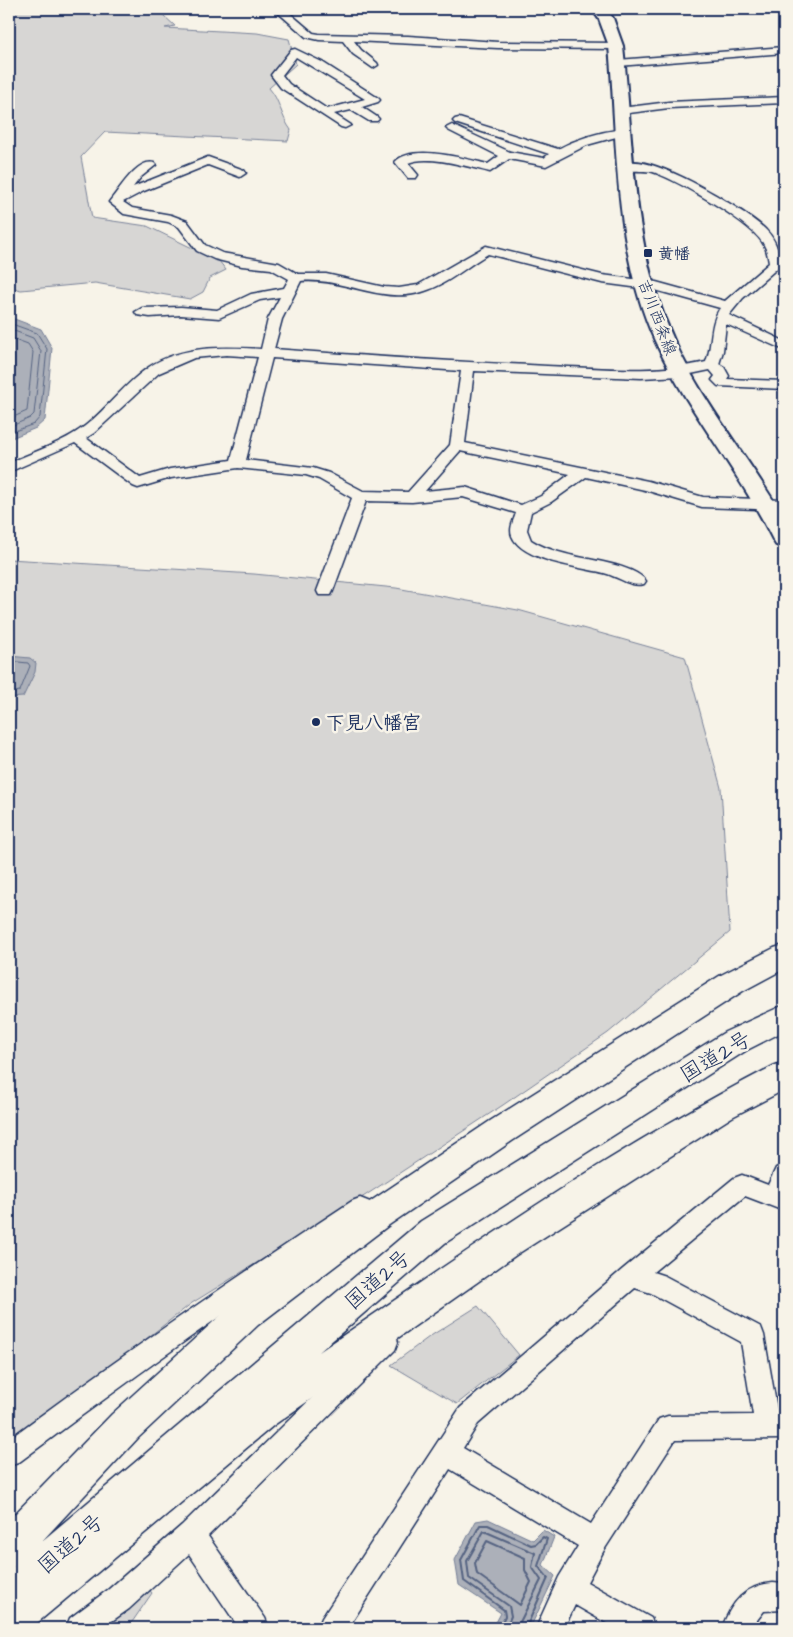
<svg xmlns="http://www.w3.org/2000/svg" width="793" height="1637" viewBox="0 0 793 1637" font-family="'Architects Daughter','Klee One',sans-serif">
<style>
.green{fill:#d7d6d4;stroke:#798299}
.water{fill:#acb0b9;stroke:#727c95}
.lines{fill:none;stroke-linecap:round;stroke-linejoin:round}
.shore-far1{stroke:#556382;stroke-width:1}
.shore{stroke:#556382;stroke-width:2}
.minor-casing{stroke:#1b2f5e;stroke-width:3}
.secondary-casing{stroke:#1b2f5e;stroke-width:4}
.trunk-casing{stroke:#1b2f5e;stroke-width:3}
.minor{fill:#f7f3e8;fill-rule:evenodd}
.secondary{fill:#f7f3e8;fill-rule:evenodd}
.trunk{fill:#f7f3e8;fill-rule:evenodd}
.poi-dot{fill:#1b2f5e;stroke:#f7f3e8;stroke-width:2}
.labels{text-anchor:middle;stroke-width:5;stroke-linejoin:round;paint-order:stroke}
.far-poi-label{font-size:16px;font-weight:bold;fill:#1b2f5e;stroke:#f7f3e8;text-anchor:start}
.far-street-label{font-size:16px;fill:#1b2f5e;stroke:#f7f3e8}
.poi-label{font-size:19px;font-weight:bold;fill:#1b2f5e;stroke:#f7f3e8;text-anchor:start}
.near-street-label{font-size:22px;fill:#1b2f5e;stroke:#f7f3e8}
</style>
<rect width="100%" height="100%" fill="#f7f3e8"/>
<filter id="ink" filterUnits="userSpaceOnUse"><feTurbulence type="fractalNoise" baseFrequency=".02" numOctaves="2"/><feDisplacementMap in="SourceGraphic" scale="10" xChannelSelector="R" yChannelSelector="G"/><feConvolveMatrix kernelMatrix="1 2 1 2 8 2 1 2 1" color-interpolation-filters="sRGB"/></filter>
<g filter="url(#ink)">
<g class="green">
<path d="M9,9h154v6l12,11 -10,2 92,5 32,6 7,25 -27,24c11,12 12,29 22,42l-3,11 -183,-9 -24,25 11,61 55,8 72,35 7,9 -16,8 -7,14 -13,7 -95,-16 -74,7 -12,-3z"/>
<polygon points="9,559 254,574 396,588 518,610 685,657 721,788 730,932 608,1033 503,1105 366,1195 192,1303 49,1415 9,1450"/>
<polygon points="478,1306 519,1355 457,1404 391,1365 429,1337"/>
<polygon points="147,1587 152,1593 128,1628 103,1628"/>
</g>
<g class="water">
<polygon points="9,317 41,329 52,348 45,420 36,428 9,439"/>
<polygon points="9,656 30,658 36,663 35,672 23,697 9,698"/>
<polygon points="488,1519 533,1540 543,1530 554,1537 543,1565 555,1576 530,1628 493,1628 501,1613 459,1585 455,1560 476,1521"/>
</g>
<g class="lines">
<g class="shore-far1">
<polyline points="9,323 37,333 47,349 40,417 34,424 9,433"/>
<polyline points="9,329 33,338 41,351 34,414 30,418 9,427"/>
<polyline points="9,337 28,344 33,352 27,411 9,419"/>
<polyline points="9,661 28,663 30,666 20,691 9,693"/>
</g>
<g class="shore">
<polygon points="487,1541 525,1558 525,1570 531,1582 520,1605 477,1574 475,1563"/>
<polyline points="499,1628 505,1616 504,1610 464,1581 461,1560 480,1525 488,1525 531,1545 536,1544 543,1537 547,1539 538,1566 548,1578 526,1628"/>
<polyline points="506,1628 511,1616 509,1606 469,1578 467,1561 484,1531 535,1553 532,1567 541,1580 520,1622 519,1628"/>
</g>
<defs>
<g id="minor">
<polygon points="274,9 285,9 313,33 319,34 408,36 498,42 616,43 621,46 616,49 498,48 354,41 361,50 377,63 378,65 373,68 353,54 343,41 319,40 306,37"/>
<polygon points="784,47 784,53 618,66 613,63 618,60"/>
<path d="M295,49l27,13 56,36 2,2 -2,2 -16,5 15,10 2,2 -2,2h-8l-18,-11 -17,4 17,11 -6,3 -4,-1 -60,-39 -10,-13 20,-25zM296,57l69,42 -38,10 -38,-25 -7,-9z"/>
<polygon points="784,97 784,103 669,108 621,114 615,111 621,108 669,102"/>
<path d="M459,118l99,31c20,-11 42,-17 65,-20l6,3 -2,2 -40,11 -41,21 -37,-7 -19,13c-21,-5 -62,-18 -82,-9l10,12 -2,3h-8l-13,-16c17,-19 71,-3 93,2l11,-8 -51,-26 -2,-2 6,-3 58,27 34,6 5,-4 -94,-31 -2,-2 2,-2z"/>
<path d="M208,157l36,13 2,3 -6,4 -32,-12 -64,26 -21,11 9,6 39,7 16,6 18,24 17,8 57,10 19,11h28l58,13 15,1 19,-3 68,-39 116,29 54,7 69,19 44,-38c-1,-6 -2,-13 -5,-18 -11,-22 -87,-65 -111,-73 -10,-2 -26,1 -33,-6 20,-22 129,46 146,64 10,10 12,21 16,34l-39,34 -14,17 55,26v9l-58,-26 -3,27 -4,13 5,3 5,9 -2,3 57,2v8l-66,-3 -6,-6 3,-4 -5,-6 -29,6 -40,2 -167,-7 -9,72 183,38 55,16 81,3v10l-82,-3 -57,-17 -59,-13 -35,25 -20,10 -4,18 4,10c11,7 23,11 35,14 20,6 68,10 80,27l-2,3c-13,4 -27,-8 -40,-11 -24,-6 -82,-12 -92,-37 -3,-8 2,-16 4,-23l-53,-16 -51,5 -46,-1 -33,90 -2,4h-12l-2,-4 35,-93 -33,-19 -13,-4 -68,-7 -67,10 -33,10 -5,-2 -58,-43 -66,29v-9c24,-11 54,-20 76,-37 22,-17 41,-44 64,-59 34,-22 74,-20 112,-18l7,-30 12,-22 -20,3 -41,18 -38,-3 -31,2 -13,-2 -2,-3 7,-4 39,-1 36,3 34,-16 33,-6 5,-9 -18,-10 -29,-3 -28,-7 -17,-8 -18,-24 -11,-5 -44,-8 -15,-12c9,-10 28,-44 45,-39l2,2 -15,12 -8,10zM488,254l114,29 53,7 65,18c-11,16 -7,36 -14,54 -52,12 -106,6 -159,4 -91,-4 -182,-10 -273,-17l8,-30 19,-38c42,-4 82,25 124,10 23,-7 42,-25 63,-37zM226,355l32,2 -27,103 -61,9 -30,9 -54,-40 8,-5 65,-60 35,-15zM272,358l189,13 -11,74 -42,47 -45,-1 -34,-18 -16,-5 -67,-8zM460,451l110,23 -29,22 -20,9 -56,-18 -40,4z"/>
<path d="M784,1165v46l-39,-15 -92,76 12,4 96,51 3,8 14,80h6v24l-109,1 -71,110 -17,32 64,36 4,10h-40l-40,-23 -11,23h-28l23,-51 19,-31 -128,-77 -102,159h-30l4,-10 138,-210 163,-139 111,-91 8,-3 26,10 8,-17zM635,1288l16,5 90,49 12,73 -85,1 -9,3 -68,105 -128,-76 15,-24z"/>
<path d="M360,1198l25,10 4,7 -4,7 -8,3 -15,-6c-117,78 -231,159 -344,244l-9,3v-27c112,-83 226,-161 343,-238z"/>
<polygon points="386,1331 395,1334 398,1342 395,1350 208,1536 265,1618 269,1628 239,1628 189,1554 129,1609 102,1628 66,1628 70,1618 109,1589 182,1525 377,1334"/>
<path d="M773,1583l11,1v26l-20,1 -13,17h-29c9,-25 23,-43 51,-45z"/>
</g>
<path id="secondary" d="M592,9h14l7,9 10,28c11,100 8,202 51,294 29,64 75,118 110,178v29l-8,-2 -3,-5c-34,-70 -86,-129 -118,-199 -42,-93 -37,-196 -46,-295l-10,-27z"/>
<path id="trunk" d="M784,945v24l-41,22 -231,150 -123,84 -131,100 -120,113 -96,103 379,-320 304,-189 59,-27v26l-37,19 -302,193 -126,109c147,-101 295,-204 454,-286l11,-4v28l-52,27 -216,138 -242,170 -243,203h-22v-59l4,-3 -4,1v-47l103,-106 122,-111 131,-98 125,-84 231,-146 53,-27z"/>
</defs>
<use href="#minor" class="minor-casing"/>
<use href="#secondary" class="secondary-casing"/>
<use href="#trunk" class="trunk-casing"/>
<use href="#minor" class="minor"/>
<use href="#secondary" class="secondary"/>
<use href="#trunk" class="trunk"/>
</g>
</g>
<g class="poi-dot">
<rect x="643" y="248" width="10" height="10" rx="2.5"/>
<circle cx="316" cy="722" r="5"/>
</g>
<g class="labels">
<g class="far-poi-label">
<text x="658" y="259">黄幡</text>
</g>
<g class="far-street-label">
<text transform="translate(658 317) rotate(69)" y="6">吉川西条線</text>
</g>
<g class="poi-label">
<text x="326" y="729">下見八幡宮</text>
</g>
<g class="near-street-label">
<text transform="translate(715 1056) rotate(-31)" y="8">国道2号</text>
<text transform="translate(377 1279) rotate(-41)" y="8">国道2号</text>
<text transform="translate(70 1543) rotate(-41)" y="8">国道2号</text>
</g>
</g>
<rect width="793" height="1637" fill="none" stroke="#f7f3e8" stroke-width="30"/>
<rect x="15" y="15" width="763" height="1607" fill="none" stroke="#1b2f5e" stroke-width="2" filter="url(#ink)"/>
</svg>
